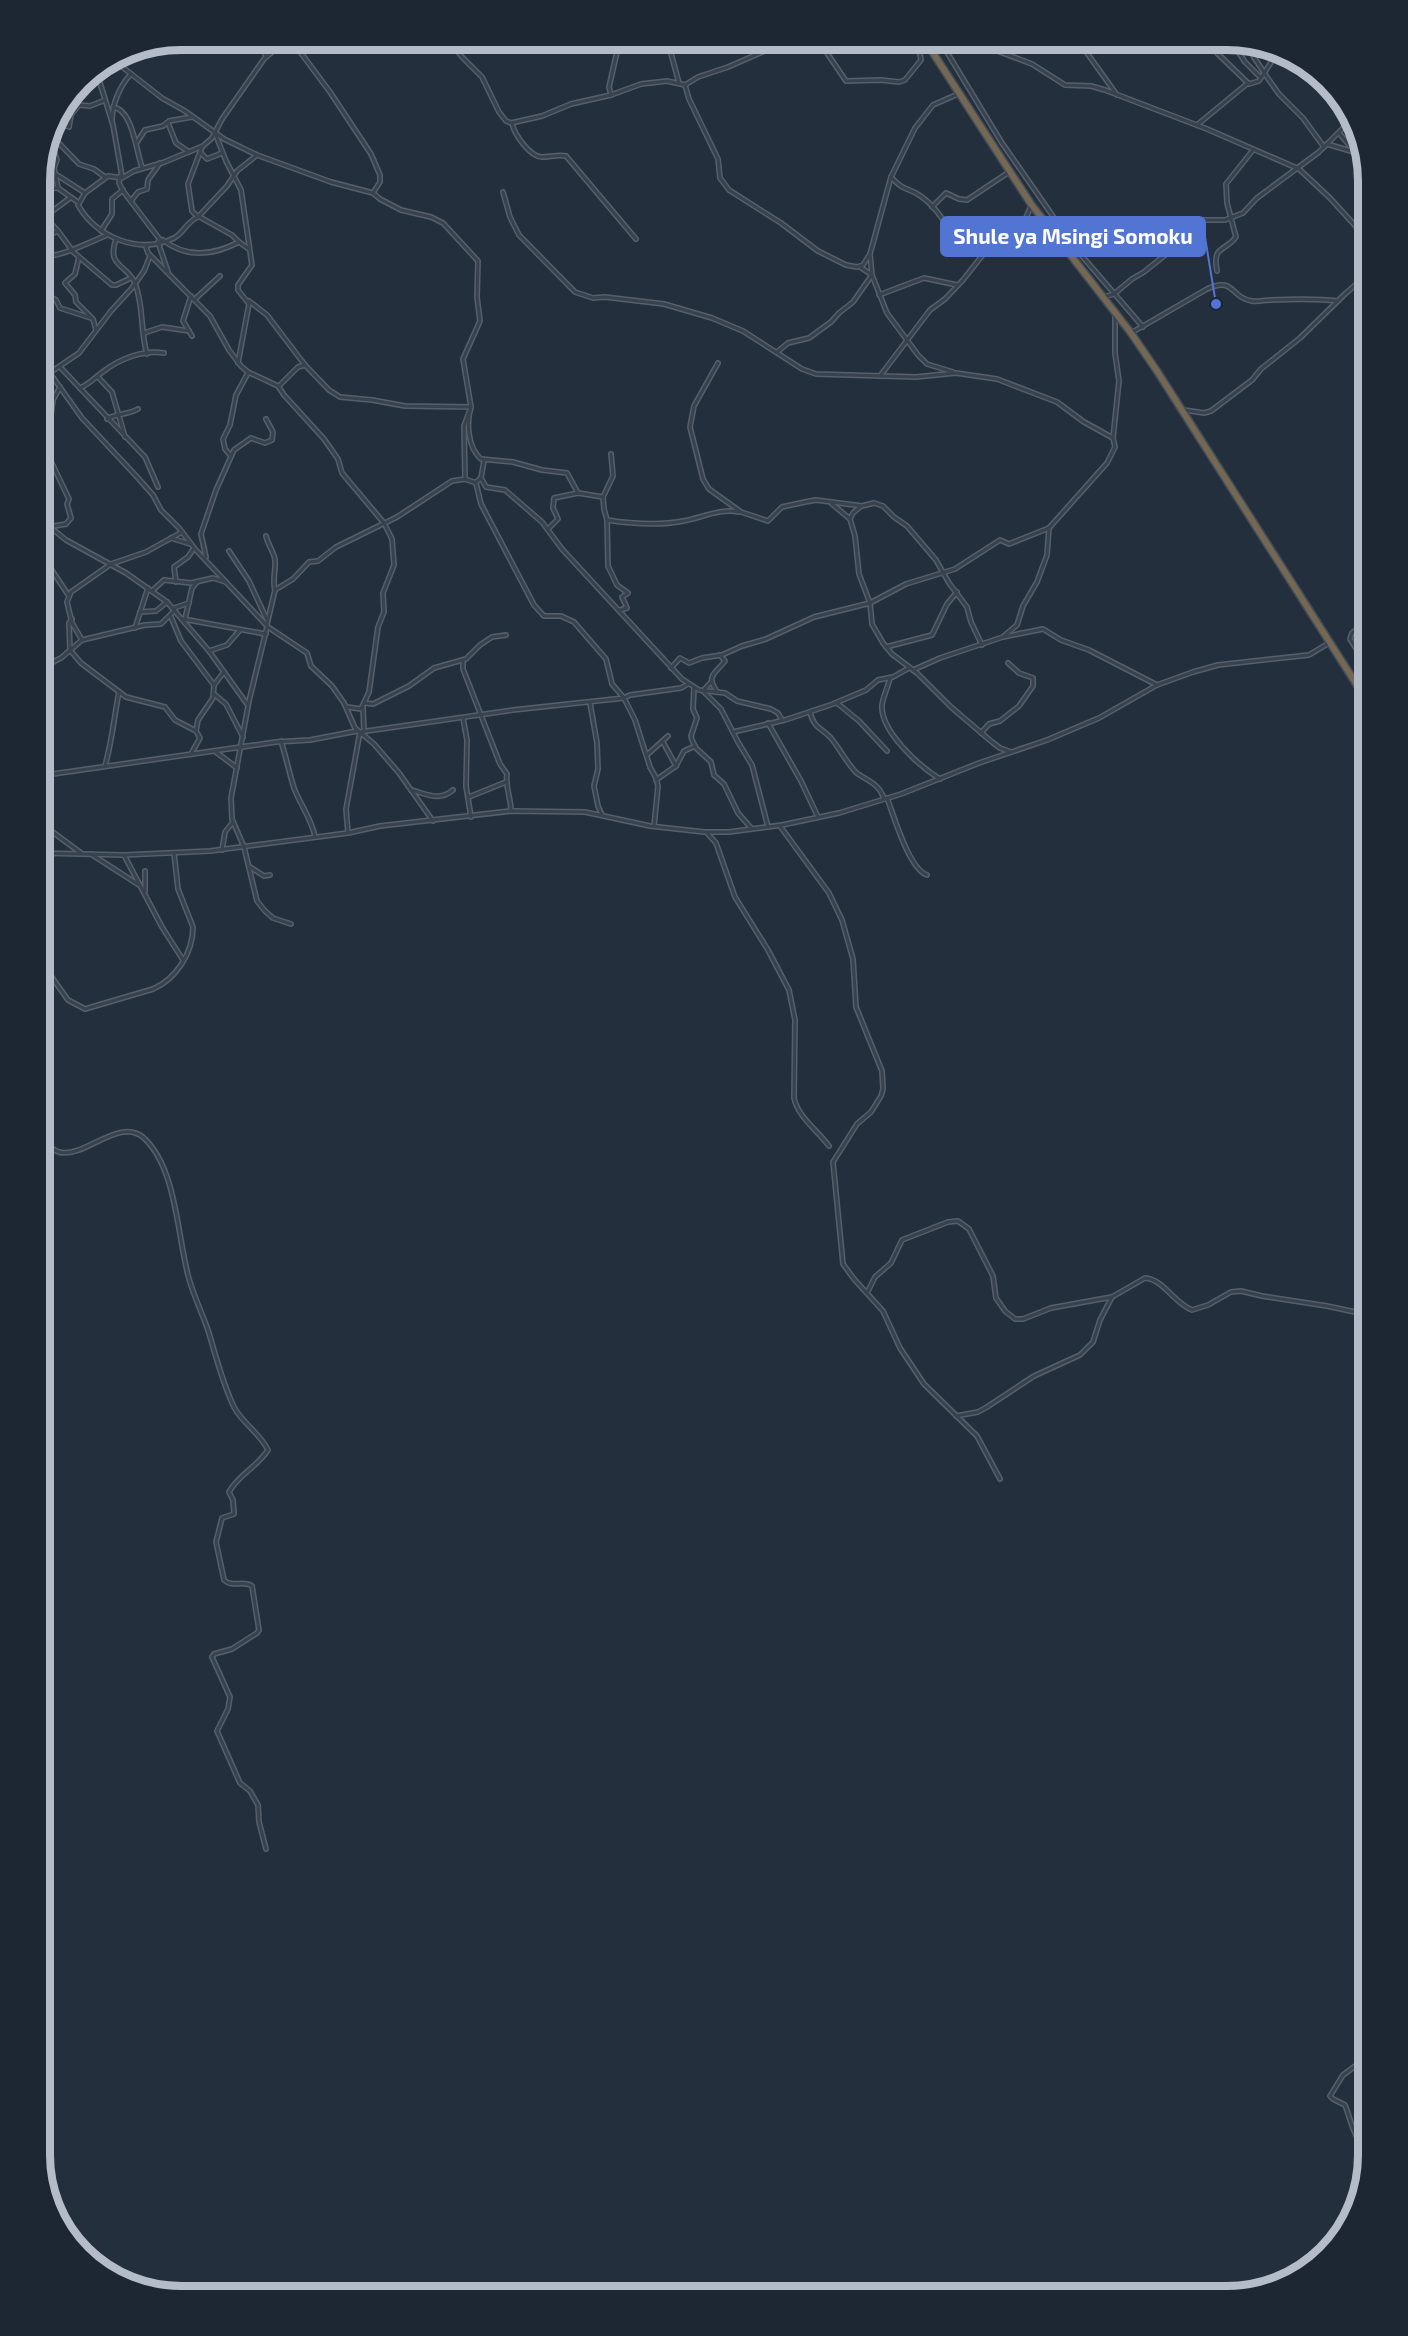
<svg xmlns="http://www.w3.org/2000/svg" width="1408" height="2336" viewBox="0 0 1408 2336" font-family="'Exo 2',sans-serif">
<style>
.lines{fill:none;stroke-linecap:round;stroke-linejoin:round}
.street-casing{stroke:#565f6c;stroke-width:6}
.highway-casing{stroke:#434c59;stroke-width:9}
.street{stroke:#38414e;stroke-width:3}
.highway{stroke:#746855;stroke-width:6}
.rim{fill:none;stroke:#b4bcc9;stroke-width:8}
.leader{fill:none;stroke:#5274d3;stroke-width:2}
.callout-dot{fill:#5274d3;stroke:#1d2633;stroke-width:2}
.callout{fill:#5274d3;stroke:#5274d3;stroke-width:2}
.callout-label{font-size:21px;text-anchor:middle;font-weight:bold;fill:#fff}
</style>
<rect width="100%" height="100%" fill="#242f3e"/>
<g class="lines">
<defs>
<g id="street">
<polyline points="258,39 266,56"/>
<polyline points="448,39 462,57 482,77 499,112 506,121 511,123 542,116 571,104 611,95 641,84 667,81 685,85 698,77 728,67 792,39"/>
<polyline points="667,39 679,83"/>
<polyline points="822,39 827,53 846,81 881,80 899,82 905,80 921,60 920,54 911,39"/>
<polyline points="939,39 1002,143 1057,222 1076,249 1143,327"/>
<polyline points="966,39 1032,64 1065,85 1091,86 1105,90 1207,129 1299,169 1330,198 1369,241"/>
<polyline points="1077,39 1117,95"/>
<polyline points="1217,39 1217,53 1249,84 1259,81 1277,53"/>
<polyline points="1230,39 1245,62 1260,77"/>
<polyline points="1246,45 1263,71"/>
<polyline points="1240,53 1248,43"/>
<polyline points="112,59 162,98 185,111 224,139 257,155 331,182 373,193 380,182 380,175 371,154 330,92 301,53 296,39"/>
<polyline points="96,70 113,125 122,176"/>
<polyline points="1264,73 1279,94 1303,118 1324,147"/>
<polyline points="685,85 689,99 718,159 720,178 729,190 781,223 818,251 846,265 857,267 863,265 870,254 891,177 915,128 933,105 958,94"/>
<polyline points="611,95 609,87 620,39"/>
<path d="M113,107c20,3 23,44 29,60"/>
<path d="M112,120c0,-15 8,-35 19,-46"/>
<polyline points="53,122 69,127 71,115 79,105 90,106 103,101"/>
<polyline points="168,123 176,143 189,152"/>
<path d="M512,123c2,11 18,34 30,34 8,0 16,-3 24,-1l70,83"/>
<polyline points="1197,125 1248,83"/>
<polyline points="49,132 56,140 53,149 57,160 54,168 58,188"/>
<polyline points="215,133 226,161 241,190 252,265 238,285 238,290 249,304 238,363"/>
<polyline points="1339,133 1355,152"/>
<polyline points="56,140 79,164 94,169 105,177"/>
<polyline points="137,142 145,130 163,126 169,121 192,117"/>
<polyline points="1327,144 1354,152 1364,160"/>
<polyline points="200,152 207,159 222,153"/>
<polyline points="43,153 53,166"/>
<path d="M257,155l-20,16 -10,15 -29,31c-11,4 -14,16 -24,21 -34,17 -77,0 -96,-33l7,-12 23,-17 14,2 12,-7 28,-8 41,-17 9,-8 10,-19 42,-60 23,-20"/>
<polyline points="57,175 85,193"/>
<polyline points="39,176 43,184"/>
<polyline points="120,176 119,183 123,191 161,241"/>
<path d="M891,177c12,14 16,10 28,18 16,10 27,29 37,44"/>
<polyline points="39,182 49,188 58,188 79,203"/>
<polyline points="503,192 510,217 519,235 575,292 593,298 605,297 664,304 712,318 743,331 802,369 816,374 916,377 956,373 997,379 1057,402 1084,422 1113,438 1115,447 1107,463 1049,528 1009,544 1000,540 955,569 906,584 870,603 814,617 766,639 742,646 722,655 702,658 689,663 680,658 671,668"/>
<polyline points="373,193 380,199 401,210 431,217 443,223 478,261 477,297 480,321 463,359 471,407 464,426 465,479"/>
<polyline points="131,201 138,192 147,189 148,180 160,163"/>
<polyline points="932,207 946,193 959,199 967,200 1009,172"/>
<polyline points="39,211 58,231 72,250"/>
<polyline points="42,213 51,212 70,198"/>
<polyline points="198,216 232,235 239,242"/>
<polyline points="198,217 192,211 188,184 202,147"/>
<polyline points="101,231 112,214 112,199 123,190"/>
<polyline points="39,239 58,231"/>
<path d="M116,239c-10,28 11,25 19,44 9,23 5,48 12,71"/>
<path d="M163,240c24,19 51,15 76,2l10,7"/>
<polyline points="158,242 168,272"/>
<polyline points="148,245 146,247 148,253 210,316 229,350 241,366 248,372 278,386 284,395 324,439 338,459 342,473 384,523 392,539 394,565 383,593 384,612 378,627 369,692 361,709 347,707"/>
<polyline points="71,250 112,285 116,285 131,278"/>
<path d="M39,257c23,0 46,-13 66,-21"/>
<polyline points="79,257 75,274 65,283 75,295 76,302 93,319 96,330"/>
<polyline points="860,267 872,275 887,313 918,355 927,364 953,372"/>
<path d="M1217,271c-5,-26 8,-19 19,-34l-9,-34 -1,-19 27,-34"/>
<polyline points="39,290 56,300 60,308 91,318"/>
<polyline points="879,295 924,278 957,285"/>
<polyline points="191,296 183,321 192,336"/>
<polyline points="1104,297 1114,294 1132,279 1144,272 1170,251 1185,233 1200,220 1225,220 1243,213 1257,198 1319,152 1354,117"/>
<polyline points="195,299 220,276"/>
<polyline points="249,301 267,315 305,365"/>
<polyline points="144,333 162,327 189,331"/>
<path d="M1131,333l76,-44c28,-13 23,9 45,12 6,1 13,-1 19,-1 22,-1 45,-2 66,1"/>
<polyline points="777,352 788,343 809,338 831,322 839,313 853,302 872,275 870,254"/>
<polyline points="39,358 82,418 138,478 153,495 161,510 179,528 195,549 268,627 307,653 311,666 332,686 344,703 355,728 374,744 399,773 433,821"/>
<polyline points="718,363 694,406 690,427 703,479 709,489 741,512 768,521 782,507 805,502 816,500 862,506 874,503 883,506 894,517 907,526 936,560 949,583 967,607 971,622 982,645"/>
<polyline points="60,367 145,457 158,487"/>
<polyline points="880,376 930,310 945,299 963,280 985,252 1000,244 1016,231 1025,220 1031,206"/>
<polyline points="98,377 112,392 125,437"/>
<polyline points="39,380 79,353 111,311 132,288 144,271 150,256"/>
<path d="M279,386l19,-19 7,-2 24,25 11,7 32,3 33,6 66,1c-5,16 -3,41 10,52l32,3 29,8 25,3 11,20"/>
<path d="M80,388c11,-5 15,-11 24,-17 17,-13 39,-21 60,-18"/>
<polyline points="1184,410 1204,413 1211,411 1252,380 1261,369 1300,338 1345,294 1369,273"/>
<path d="M107,419c10,-6 21,-4 31,-10"/>
<polyline points="1113,438 1119,381 1115,353 1115,315"/>
<polyline points="611,454 613,476 603,497 604,509 607,520 608,566 617,585 628,593 622,597 627,608 620,610"/>
<polyline points="231,456 225,449 223,439 230,425 236,395 248,373"/>
<polyline points="481,478 486,487 505,490 542,522 562,549 682,679 699,690 725,693 737,701 771,709 778,713 782,720"/>
<polyline points="476,482 481,478 484,461"/>
<polyline points="832,504 850,519 855,536 859,574 870,603 872,624 883,643 892,654 917,673 951,707 992,742 1000,748 1011,752"/>
<polyline points="39,518 66,540 126,573 167,602 209,651 247,704"/>
<polyline points="850,519 853,513 860,507"/>
<path d="M607,520c26,4 51,6 76,1 19,-3 36,-13 56,-9"/>
<polyline points="49,527 66,524 71,518 67,504 69,499 46,451 53,400 60,387"/>
<polyline points="548,529 558,519 553,508 554,498 578,493 603,497"/>
<polyline points="39,536 49,566 69,596"/>
<path d="M266,536c2,9 8,16 9,24 1,10 -3,21 0,30l-8,34"/>
<polyline points="171,538 190,544"/>
<polyline points="229,551 249,581 267,620"/>
<polyline points="206,557 201,534 216,490 234,450 251,438 265,443 272,440 273,432 266,419"/>
<polyline points="176,582 174,567 188,557 194,548"/>
<polyline points="39,588 54,575"/>
<polyline points="153,590 164,580 191,583 213,578 226,582"/>
<polyline points="275,590 293,579 309,562 318,561 336,547 397,517 452,481 465,479 476,483 481,504 534,605 544,616 561,616 574,622 606,659 612,684 624,698 635,720 650,767 656,778 658,786 654,826"/>
<polyline points="174,608 189,603"/>
<polyline points="140,612 156,611 167,602"/>
<polyline points="171,617 181,641 214,685"/>
<polyline points="72,619 69,623 70,650 81,663 126,697 165,707 175,720 196,731 200,738 191,754"/>
<polyline points="183,619 266,634"/>
<polyline points="185,619 192,588 197,582"/>
<polyline points="1367,621 1352,633 1350,639 1363,659 1369,665"/>
<polyline points="267,627 249,701 231,798 232,819 244,847 257,901 265,911 273,918 291,924"/>
<polyline points="135,628 148,588"/>
<polyline points="1004,636 1017,625 1023,606 1037,582 1047,555 1049,528"/>
<polyline points="82,640 72,623 67,602 71,592 111,564 146,552 182,532"/>
<polyline points="886,647 932,635 947,604 957,592"/>
<polyline points="209,651 227,645 240,630"/>
<path d="M463,661v8l37,95 7,10c-2,11 4,25 4,37"/>
<polyline points="39,669 61,658 82,640 145,625 161,624 175,610"/>
<polyline points="913,670 940,658 1003,637 1043,629 1061,640 1089,650 1157,685"/>
<path d="M890,678c-2,9 -7,19 -8,27 -2,26 37,61 58,74"/>
<polyline points="1354,680 1369,674"/>
<polyline points="711,682 703,691 721,709 738,742 752,765 768,827"/>
<polyline points="694,687 693,709 697,718 691,736 692,740 696,748 711,762 714,775 724,784 738,813 752,829"/>
<path d="M717,692c-11,-17 -3,-17 8,-31l-5,-6"/>
<polyline points="214,694 226,704 243,737"/>
<polyline points="365,703 373,704 409,686 434,668 466,659 480,645 492,637 506,635"/>
<polyline points="590,703 597,743 598,769 594,786 598,806 602,815"/>
<polyline points="837,703 859,721 887,751"/>
<polyline points="363,707 364,732"/>
<path d="M810,712c4,16 10,15 20,25 7,7 21,33 28,37 11,7 22,11 26,25"/>
<polyline points="463,718 467,740 466,786 471,817"/>
<polyline points="768,723 801,781 818,817"/>
<polyline points="196,731 198,720 213,698 214,685 224,672"/>
<polyline points="733,732 785,720 833,704 866,690 878,680 893,677 909,668"/>
<polyline points="981,733 989,724 1000,721 1019,706 1033,686 1033,678 1019,673 1008,663"/>
<path d="M281,741c5,16 8,31 13,47 7,18 16,28 21,48"/>
<polyline points="663,742 676,766"/>
<polyline points="216,752 237,768"/>
<polyline points="647,755 668,736"/>
<path d="M105,766c7,-24 9,-49 14,-74"/>
<polyline points="39,776 276,742 310,740 357,731"/>
<polyline points="656,780 676,766 684,751 695,746"/>
<path d="M411,790c16,4 28,12 42,0"/>
<polyline points="469,797 506,782"/>
<path d="M887,798c7,18 22,71 40,77"/>
<polyline points="39,808 42,796 39,790"/>
<polyline points="39,822 81,853"/>
<polyline points="780,826 829,893 842,920 853,959 856,1007 882,1071 883,1089 881,1096 871,1112 857,1124 833,1162 843,1264 854,1279 883,1311 900,1348 924,1384 977,1436 1000,1479"/>
<polyline points="348,833 346,809 360,732 513,710 624,698 630,695 681,688 688,684"/>
<path d="M708,834l8,9 19,54 33,53 21,40 6,30 -1,78c4,19 23,32 35,48"/>
<polyline points="222,850 225,832 233,822"/>
<polyline points="39,853 124,855 210,851 348,833 380,826 511,811 585,812 650,826 704,832 729,832 782,825 839,813 901,794 979,763 1047,740 1099,718 1157,685 1193,672 1218,665 1309,655 1329,643"/>
<polyline points="91,854 139,885"/>
<polyline points="124,855 162,927 183,960"/>
<polyline points="250,867 264,876 270,875"/>
<polyline points="145,871 145,892"/>
<polyline points="1369,926 1369,912"/>
<path d="M39,959l29,41 17,9 68,-20c23,-10 40,-36 40,-62l-15,-38 -4,-36"/>
<path d="M39,1134c6,6 11,16 20,18 25,7 61,-36 85,-14 33,31 33,98 45,141 5,17 13,34 19,51 8,26 14,52 26,77 8,16 26,26 34,43 -11,17 -30,25 -39,42l4,8 1,14 -12,4 -6,24 8,38c8,8 19,0 28,6l7,44 -2,3 -25,16 -18,5 -2,3 18,40 -2,12 -11,22 23,52 10,8 8,14 1,17 7,27"/>
<path d="M868,1291l7,-14 16,-14 11,-23 46,-18 10,-1 11,8 24,47 3,22 9,13 10,8h8l28,-11 61,-11 33,-19c18,1 29,25 47,32l16,-5 23,-13 10,-1 21,5 65,10 42,9"/>
<polyline points="956,1416 978,1412 987,1407 1034,1376 1080,1355 1093,1342 1100,1320 1112,1297"/>
<path d="M1369,2152c-16,-14 -17,-29 -24,-47l-12,-6 -3,-3 13,-21 26,-19"/>
</g>
<polyline id="highway" points="924,39 1031,204 1131,333 1157,371 1369,704"/>
</defs>
<use href="#street" class="street-casing"/>
<use href="#highway" class="highway-casing"/>
<use href="#street" class="street"/>
<use href="#highway" class="highway"/>
</g>
<path d="M0 0H1408V2336H0ZM181 50H1227A131 131 0 0 1 1358 181V2155A131 131 0 0 1 1227 2286H181A131 131 0 0 1 50 2155V181A131 131 0 0 1 181 50Z" fill="#1d2633" fill-rule="evenodd"/>
<path class="rim" d="M181 50H1227A131 131 0 0 1 1358 181V2155A131 131 0 0 1 1227 2286H181A131 131 0 0 1 50 2155V181A131 131 0 0 1 181 50Z"/>
<path class="leader" d="M1216 304L1205 237"/>
<circle class="callout-dot" cx="1216" cy="304" r="6"/>
<rect class="callout" x="941" y="217" width="264" height="39" rx="6"/>
<g class="callout-label">
<text x="1073" y="244">Shule ya Msingi Somoku</text>
</g>
</svg>
